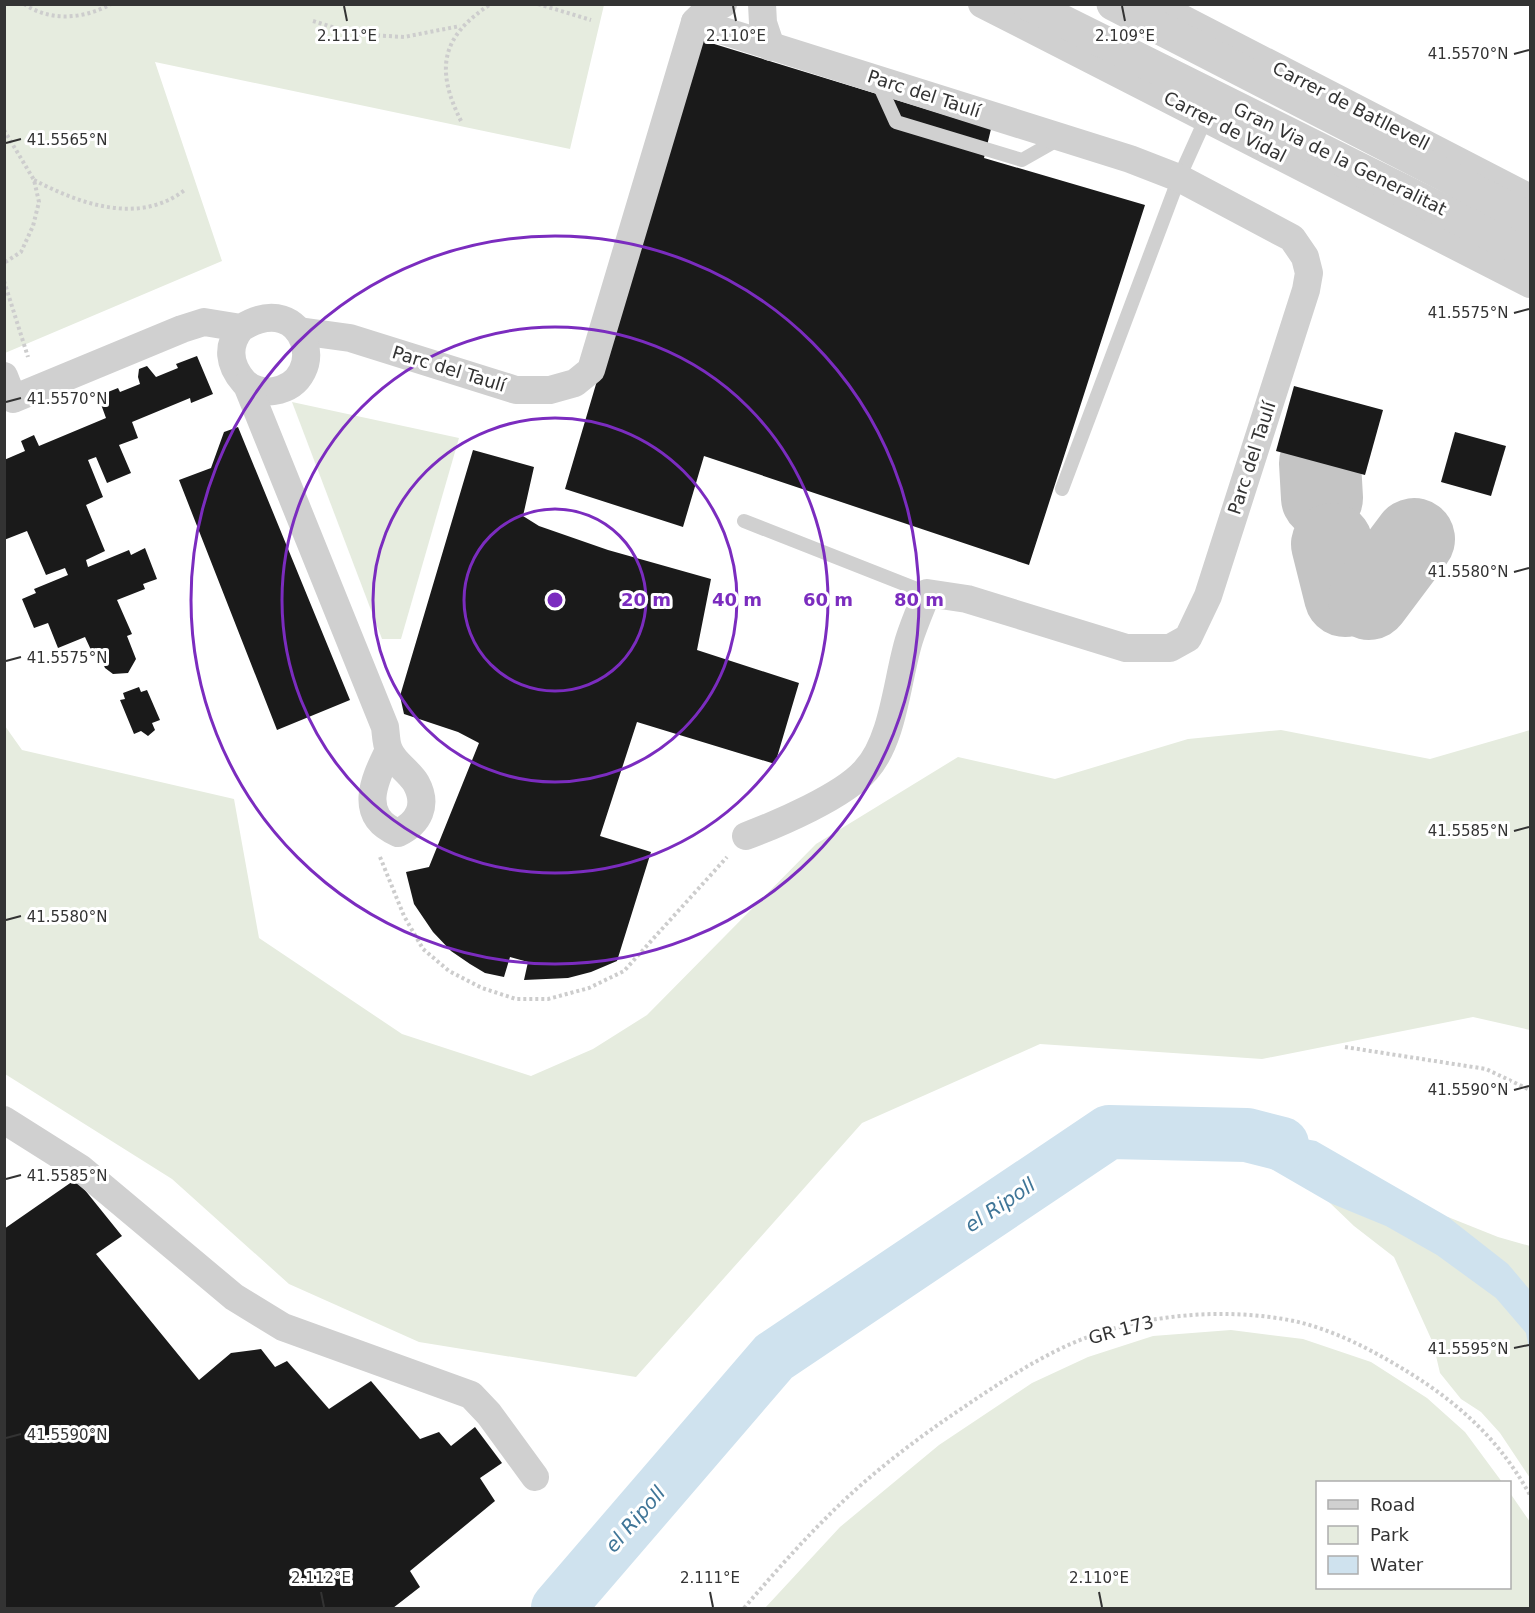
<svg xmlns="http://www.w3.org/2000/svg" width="1535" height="1613" viewBox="0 0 1535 1613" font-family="'DejaVu Sans',sans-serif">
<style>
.green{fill:#e6ecdf}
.water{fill:#cfe2ee}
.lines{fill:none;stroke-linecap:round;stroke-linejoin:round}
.river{stroke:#cfe2ee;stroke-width:54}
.taxiway{stroke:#c4c4c4;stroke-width:82}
.building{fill:#1a1a1a}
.path{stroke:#cdcdcd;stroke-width:4;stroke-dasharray:3 3;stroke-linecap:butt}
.service{stroke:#d0d0d0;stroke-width:14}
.minor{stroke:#d0d0d0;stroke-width:28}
.tertiary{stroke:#d0d0d0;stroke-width:33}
.ticks{fill:none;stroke:#333;stroke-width:2}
.ring{fill:none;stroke:#7b2cbf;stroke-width:3}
.labels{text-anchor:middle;stroke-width:6;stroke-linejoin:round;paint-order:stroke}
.street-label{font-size:18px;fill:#333;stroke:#fff}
.water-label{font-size:20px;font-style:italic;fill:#3f7597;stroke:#fff}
.ticks-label{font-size:15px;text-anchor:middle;fill:#333;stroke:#fff;stroke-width:6;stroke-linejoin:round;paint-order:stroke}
.centre{fill:#7b2cbf;stroke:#fff;stroke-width:3}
.ring-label{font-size:18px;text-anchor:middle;font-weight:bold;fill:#7b2cbf;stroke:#fff;stroke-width:6;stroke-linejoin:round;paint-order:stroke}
</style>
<rect width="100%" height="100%" fill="#fff"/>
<g class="green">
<polygon points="5,4 604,4 604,5 570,149 155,62 222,261 5,353"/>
<polygon points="292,402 459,438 401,639 382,639"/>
<polygon points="5,726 22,750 234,799 259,938 402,1034 531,1076 593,1049 647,1015 816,844 958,757 1055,779 1188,739 1281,730 1430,759 1530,730 1530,1030 1473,1017 1262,1059 1040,1044 862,1123 636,1377 419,1342 289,1284 172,1179 5,1074"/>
<polygon points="1330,1203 1448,1217 1498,1237 1530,1246 1530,1478 1500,1433 1481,1412 1461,1399 1440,1373 1433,1343 1394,1257 1354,1226"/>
<polygon points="1231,1330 1303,1339 1371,1362 1427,1398 1465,1432 1502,1482 1318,1482 1318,1588 1510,1588 1510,1493 1530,1522 1530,1608 765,1608 840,1527 939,1445 1032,1383 1088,1357 1153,1336"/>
</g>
<polygon class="water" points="1256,1130 1316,1141 1448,1217 1508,1264 1530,1290 1530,1354 1526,1333 1496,1298 1437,1255 1386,1226 1330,1203 1233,1147 1198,1135"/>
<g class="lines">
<polyline class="river" points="558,1608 774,1357 1109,1132 1247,1135 1282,1144"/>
<g class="taxiway">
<polyline points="1320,463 1322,498"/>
<polyline points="1332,544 1345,596"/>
<polyline points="1369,599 1414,539"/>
</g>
</g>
<g class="building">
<polygon points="698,39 991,129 984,158 1145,205 1029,565 704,456 683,527 565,489"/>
<polygon points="197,356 213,394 191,403 190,398 132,422 138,438 119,445 131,473 107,483 96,457 88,460 103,497 86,505 105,551 86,560 88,567 129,550 131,555 145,548 157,579 143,584 145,589 117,600 132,634 127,636 136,659 128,673 113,674 105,668 96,648 91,650 85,637 58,648 48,623 34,628 22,599 36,593 34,589 68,575 65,568 46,575 27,531 4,540 4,460 25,451 21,441 34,435 39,446 106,418 98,396 118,388 120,392 140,384 138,377 139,369 147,366 156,377 178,368 176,364"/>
<polygon points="1294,386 1383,410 1365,475 1276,451"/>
<polygon points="238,427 350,700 277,730 179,480 211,468 224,432"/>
<polygon points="1455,432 1506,446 1491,496 1441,482"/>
<polygon points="473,450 534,467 523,516 539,526 608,550 711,579 697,650 799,683 775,764 637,722 600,836 651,852 617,961 591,972 568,978 524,980 528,962 510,957 504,977 485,973 470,964 451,951 433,932 414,904 406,872 429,867 479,743 458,732 404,714 400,696"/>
<polygon points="139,687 141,692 147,690 160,720 152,723 155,730 148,736 141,731 134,734 120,700 125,699 123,693"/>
<polygon points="76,1179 122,1236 96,1254 199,1380 231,1353 261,1349 275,1367 287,1361 329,1409 371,1381 420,1439 439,1432 451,1446 475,1427 502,1463 480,1478 495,1501 410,1571 420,1587 393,1608 4,1608 4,1229"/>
</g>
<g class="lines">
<g class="path">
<path d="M24,4c27,18 60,15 87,0"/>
<polyline points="538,4 591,20"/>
<polyline points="313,21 355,34 404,37 460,26"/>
<path d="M461,121c-26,-52 -20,-85 30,-117"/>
<polyline points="4,130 34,180 39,202 33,226 21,252 4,263"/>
<path d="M34,180c46,24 106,46 152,9"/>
<polyline points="4,281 28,357"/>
<polyline points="380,857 404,916 423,949 449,971 482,988 516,999 548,999 589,988 624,971 727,857"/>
<polyline points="1345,1047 1486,1069 1530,1090"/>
<path d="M744,1608c26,-30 52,-60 80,-88 41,-42 88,-78 137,-111 34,-23 67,-45 103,-62 68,-32 156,-41 230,-26 32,7 64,22 92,38 62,35 109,73 144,136"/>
</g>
<g class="service">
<polyline points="877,80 896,122 1022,160 1059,139"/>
<polyline points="1062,489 1179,178 1206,118"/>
<polyline points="744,521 927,593"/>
</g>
<g class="minor">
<polyline points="762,4 763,23 771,47"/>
<polyline points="982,4 1530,284"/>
<polyline points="1154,4 1530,198"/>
<path d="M695,22l435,137 49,19 113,60 13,19 4,16 -3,17 -98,306 -20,42 -18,10h-44l-159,-49 -40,-6c-6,15 -13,31 -18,47 -12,39 -15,99 -43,130 -22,26 -88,54 -120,66"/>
<polyline points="299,331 350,338 516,390 550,390 575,383 591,370 695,22 703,14 723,4"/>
<path d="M4,376l9,23 169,-70 22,-7 37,6c66,-41 90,54 33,63 -11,2 -23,-2 -30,-9 -15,-17 -18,-36 -3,-54"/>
<path d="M247,385l138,342c1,7 1,17 4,23 5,13 20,21 27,33 12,22 3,40 -18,50 -40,-17 -25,-51 -9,-83"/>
<polyline points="4,1120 80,1168 234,1297 283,1327 471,1395 489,1414 535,1477"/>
</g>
<g class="tertiary">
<polyline points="1028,4 1530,254"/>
<polyline points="1113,4 1530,219"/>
</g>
</g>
<path class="ticks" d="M344,6l3,15M733,6l3,15M1122,6l3,15M1514,54l15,-4M6,143l15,-4M1514,313l15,-4M6,402l15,-4M1514,572l15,-4M6,661l15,-4M1514,831l15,-4M6,920l15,-4M1514,1090l15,-4M6,1179l15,-4M1514,1348l15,-3M6,1438l15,-4M321,1592l3,15M710,1592l3,15M1099,1592l3,15"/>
<g class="ring">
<circle cx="555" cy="600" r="91"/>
<circle cx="555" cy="600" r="182"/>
<circle cx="555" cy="600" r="273"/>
<circle cx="555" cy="600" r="364"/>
</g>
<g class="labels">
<g class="street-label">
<text transform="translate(924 94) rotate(18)" y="6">Parc del Taulí</text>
<text transform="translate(1351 106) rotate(27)" y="6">Carrer de Batllevell</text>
<text transform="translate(1225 127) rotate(27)" y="6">Carrer de Vidal</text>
<text transform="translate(1340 159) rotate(26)" y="6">Gran Via de la Generalitat</text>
<text transform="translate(449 369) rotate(17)" y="6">Parc del Taulí</text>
<text transform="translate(1252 458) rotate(-72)" y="6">Parc del Taulí</text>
<text transform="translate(1121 1330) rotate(-15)" y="6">GR 173</text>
</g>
<g class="water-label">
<text transform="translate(1000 1205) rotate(-34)" y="7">el Ripoll</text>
<text transform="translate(635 1519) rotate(-49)" y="7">el Ripoll</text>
</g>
</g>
<g class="ticks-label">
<text x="347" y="41">2.111°E</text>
<text x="736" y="41">2.110°E</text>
<text x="1125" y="41">2.109°E</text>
<text x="1468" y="59">41.5570°N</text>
<text x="67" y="145">41.5565°N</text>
<text x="1468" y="318">41.5575°N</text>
<text x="67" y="404">41.5570°N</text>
<text x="1468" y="577">41.5580°N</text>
<text x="67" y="663">41.5575°N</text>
<text x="1468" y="836">41.5585°N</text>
<text x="67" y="922">41.5580°N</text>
<text x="1468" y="1095">41.5590°N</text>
<text x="67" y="1181">41.5585°N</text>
<text x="1468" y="1354">41.5595°N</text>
<text x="67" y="1440">41.5590°N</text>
<text x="321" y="1583">2.112°E</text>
<text x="710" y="1583">2.111°E</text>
<text x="1099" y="1583">2.110°E</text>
</g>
<circle cx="555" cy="600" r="9" class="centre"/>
<g class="ring-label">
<text x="646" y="606">20 m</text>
<text x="737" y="606">40 m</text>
<text x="828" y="606">60 m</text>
<text x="919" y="606">80 m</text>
</g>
<rect width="1535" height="1613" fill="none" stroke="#333333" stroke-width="12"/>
<rect x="1316" y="1481" width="195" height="108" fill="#ffffff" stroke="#adadad" stroke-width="1.5"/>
<rect x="1328" y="1500" width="30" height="9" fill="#d0d0d0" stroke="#adadad" stroke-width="1.5"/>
<text x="1370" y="1511" font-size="18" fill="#333333">Road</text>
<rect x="1328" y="1526" width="30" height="18" fill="#e6ecdf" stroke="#adadad" stroke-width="1.5"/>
<text x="1370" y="1541" font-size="18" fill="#333333">Park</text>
<rect x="1328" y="1556" width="30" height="18" fill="#cfe2ee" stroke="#adadad" stroke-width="1.5"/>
<text x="1370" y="1571" font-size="18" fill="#333333">Water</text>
</svg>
